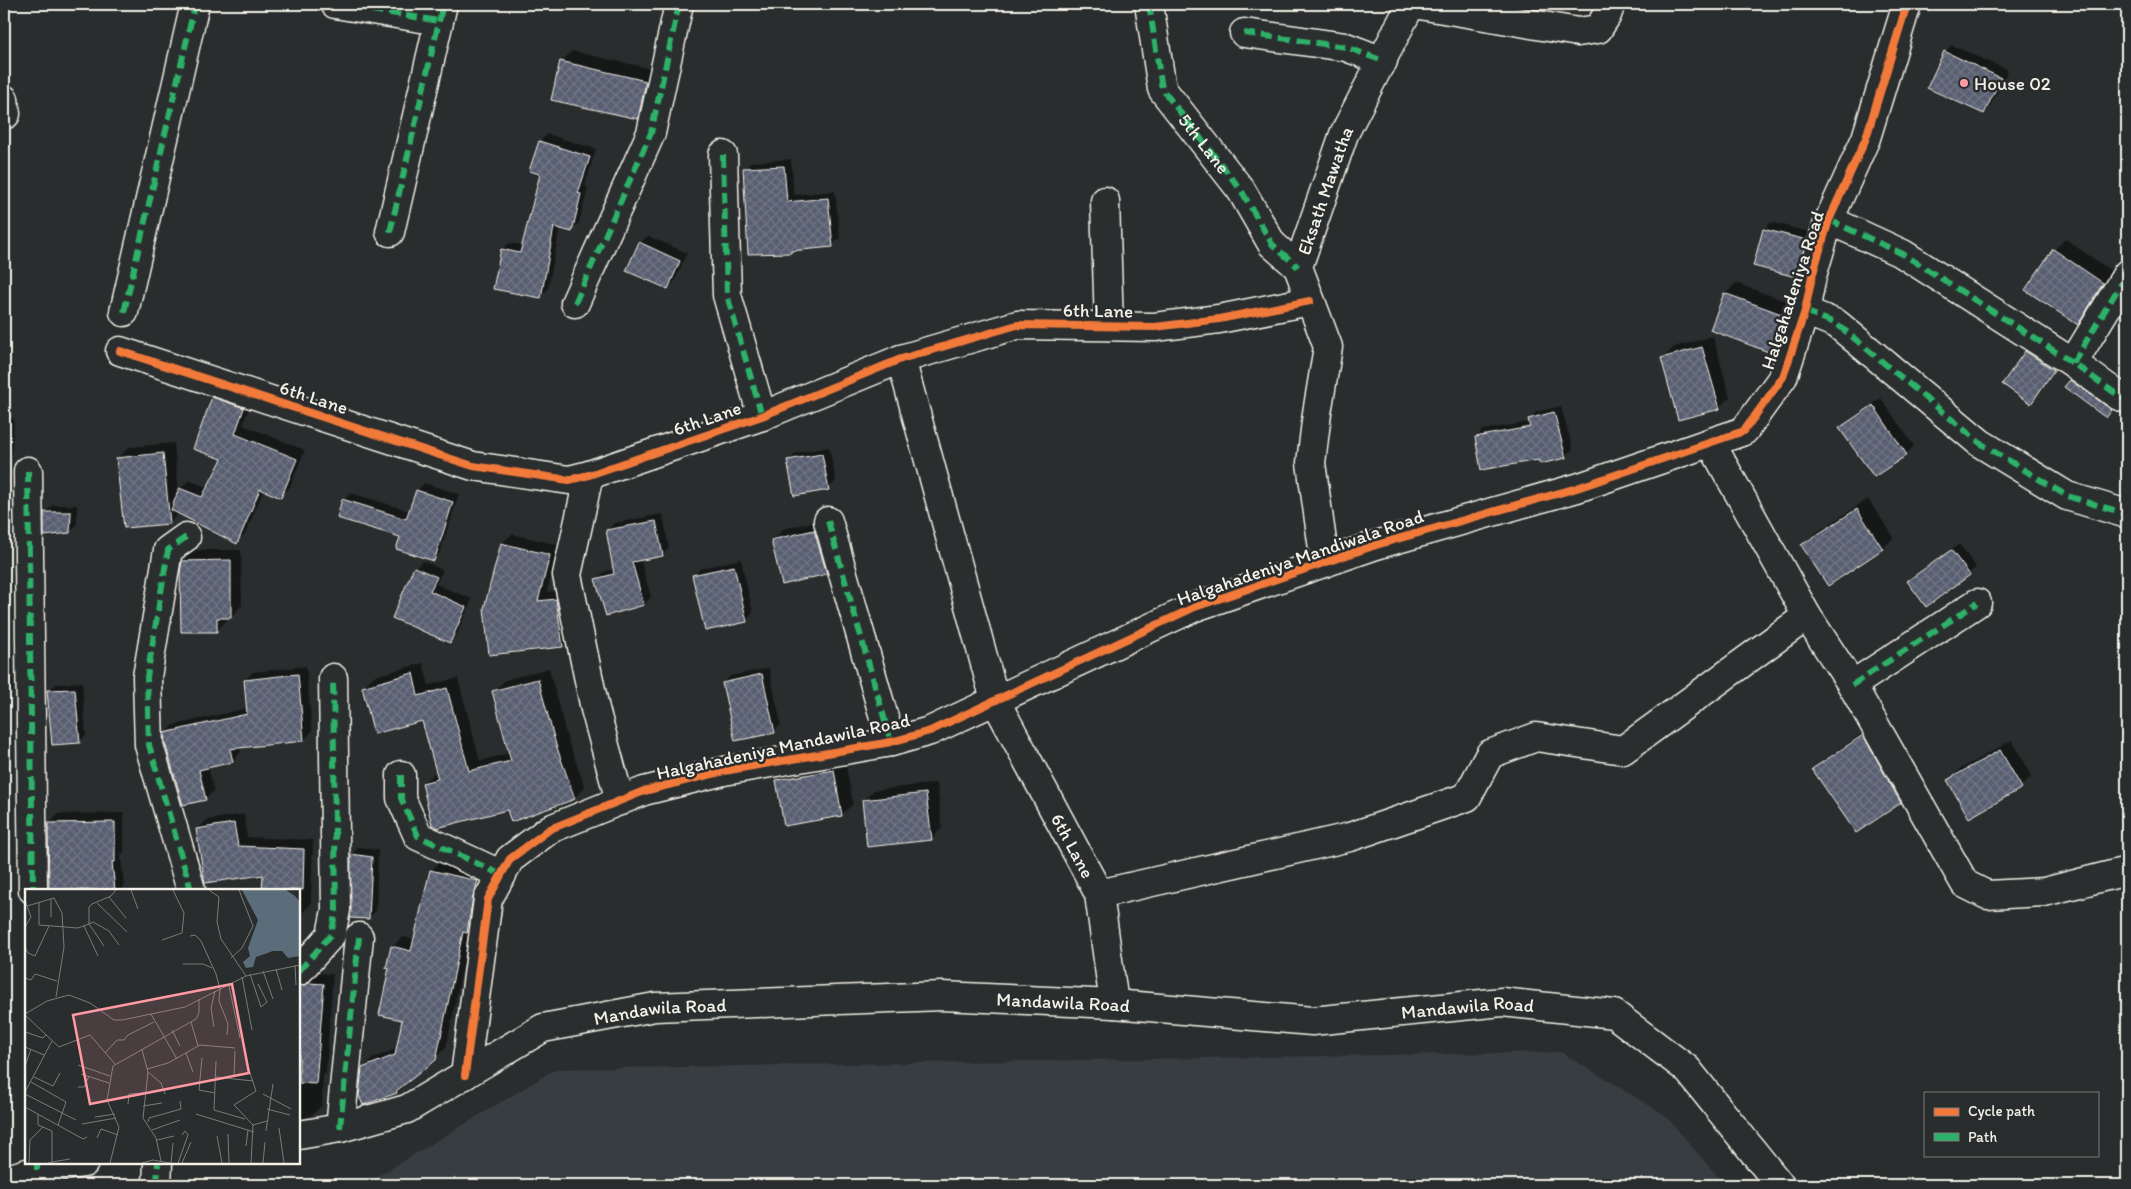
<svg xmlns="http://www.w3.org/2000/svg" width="2131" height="1189" viewBox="0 0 2131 1189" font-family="Itim,sans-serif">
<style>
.built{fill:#383c42}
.shadow{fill:#0007}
.building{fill:url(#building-cross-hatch);stroke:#f4f1e8}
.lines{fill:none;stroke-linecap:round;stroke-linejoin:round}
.minor-casing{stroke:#f4f1e8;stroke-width:31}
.major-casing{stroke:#f4f1e8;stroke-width:31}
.minor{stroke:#2a2d2e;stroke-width:28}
.major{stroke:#2a2d2e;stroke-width:28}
.quiet{stroke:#2db169;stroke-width:6;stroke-dasharray:12 6;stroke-linecap:butt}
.cycleway-casing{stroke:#2a2d2e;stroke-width:11}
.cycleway{stroke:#f17a3a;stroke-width:8}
.poi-dot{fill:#ff9aa2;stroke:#2a2d2e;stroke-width:2}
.labels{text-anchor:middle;stroke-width:5;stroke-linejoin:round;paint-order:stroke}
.poi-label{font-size:19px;fill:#f4f1e8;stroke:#2a2d2e;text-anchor:start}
.street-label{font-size:19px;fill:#f4f1e8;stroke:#2a2d2e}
.inset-road{fill:none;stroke:#7b7b78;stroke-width:1}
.view{fill:#ff9aa2;fill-opacity:0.15;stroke:#ff9aa2;stroke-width:2.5}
.inset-edge{fill:none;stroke:#f4f1e8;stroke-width:2.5}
</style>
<defs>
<pattern id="building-cross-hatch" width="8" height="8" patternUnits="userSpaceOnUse" patternTransform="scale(1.25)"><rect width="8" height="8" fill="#595f71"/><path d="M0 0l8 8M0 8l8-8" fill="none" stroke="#717685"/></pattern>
</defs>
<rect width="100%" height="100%" fill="#2a2d2e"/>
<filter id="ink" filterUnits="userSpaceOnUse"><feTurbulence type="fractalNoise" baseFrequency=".02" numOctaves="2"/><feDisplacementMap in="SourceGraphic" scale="10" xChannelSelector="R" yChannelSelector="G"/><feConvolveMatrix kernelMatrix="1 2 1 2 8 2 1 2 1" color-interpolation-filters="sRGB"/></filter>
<g filter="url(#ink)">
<polygon class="built" points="1561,1052 1665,1115 1725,1185 345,1185 365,1184 556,1069"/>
<g class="shadow">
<polygon points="1952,45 2008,70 1991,105 1984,113 1945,52"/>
<polygon points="572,51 657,70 649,107 638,118 561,62"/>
<polygon points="547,134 596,149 585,186 588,187 579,223 571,230 560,227 548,289 541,296 502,250 509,243 523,245 541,173 531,170 540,141"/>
<polygon points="791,159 794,195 835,191 840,238 832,245 793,249 791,252 744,169 751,162"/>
<polygon points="1771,222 1813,233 1803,269 1795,276 1764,230"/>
<polygon points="648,236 687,253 675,281 667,288 640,243"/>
<polygon points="2065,239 2113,272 2089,313 2078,324 2054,250"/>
<polygon points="1736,283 1797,305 1785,341 1774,352 1725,294"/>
<polygon points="1713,336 1730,397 1719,408 1663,358 1674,347"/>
<polygon points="2033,344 2061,362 2030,402 2004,383"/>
<polygon points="2078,373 2119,402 2106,416 2071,381"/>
<polygon points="222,389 252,399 243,425 305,450 290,487 281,496 264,489 246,533 237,542 179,513 169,523 118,458 129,447 174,443 179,493 181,488 189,480 209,488 223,459 213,398"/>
<polygon points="1881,398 1914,446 1906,454 1874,476 1841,428 1848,421"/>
<polygon points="1561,406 1573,449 1565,456 1539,458 1476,437 1483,430 1530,422 1529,420 1536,412"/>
<polygon points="4,418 14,419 11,459 8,462 4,540"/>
<polygon points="829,447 836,481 828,489 788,461 796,453"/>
<polygon points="424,483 459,494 440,553 433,560 402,536 343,500 351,493 410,511 417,491"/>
<polygon points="1868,499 1894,537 1883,548 1829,584 1803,545 1814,534"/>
<polygon points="53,505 77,505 77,525 70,532 45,512"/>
<polygon points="663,514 669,548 662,555 640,559 651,597 644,604 607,614 597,579 604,572 614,569 607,530 614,523"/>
<polygon points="825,519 837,562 826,573 772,541 783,529"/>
<polygon points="512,534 559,545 547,592 566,590 573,636 563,646 502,543"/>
<polygon points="1959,544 1976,567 1969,574 1909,582"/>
<polygon points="194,550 241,550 242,605 231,617 228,617 228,619 216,631 183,561"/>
<polygon points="741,559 753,613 746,621 694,575 701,568"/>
<polygon points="423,561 443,570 436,584 472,599 457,634 450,641 415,568"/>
<polygon points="4,654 12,654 13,691 6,698 4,785"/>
<polygon points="423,663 429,685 458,678 480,761 510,753 494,691 505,680 549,668 566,734 585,787 574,798 507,809 423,783 437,771 423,720 363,687 374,676"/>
<polygon points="306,666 312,731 304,740 240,747 241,752 233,761 208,766 214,791 205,799 166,734 174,725 248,708 245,680 253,672"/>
<polygon points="769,668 781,724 774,732 723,683 730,676"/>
<polygon points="82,682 86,735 79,742 49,691 56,684"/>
<polygon points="1874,725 1911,791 1900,802 1814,770 1825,759"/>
<polygon points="2012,740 2032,776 2021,787 1949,780 1960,769"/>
<polygon points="845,760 853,804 841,815 778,780 789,769"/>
<polygon points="937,783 942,828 931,839 863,801 874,790"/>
<polygon points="124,813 124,852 121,855 124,887 121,890 50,890 49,823 58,814"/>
<polygon points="244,814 247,837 313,840 311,904 301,914 299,914 299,890 263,890 264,873 197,829 207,820"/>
<polygon points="359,847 378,850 376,911 368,918 352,854"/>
<polygon points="441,860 488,871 471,926 446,1048 396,1092 363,1069 373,1058 398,1048 403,1019 390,967 392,947 402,937 415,939 431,871"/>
<polygon points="320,973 333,974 326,1073 323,1075 322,1105 311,1116 299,1119 299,987 309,976"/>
<polygon points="4,1009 10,1010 6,1059 10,1060 4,1089"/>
</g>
<g class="building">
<polygon points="1944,51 2001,78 1984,114 1927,88"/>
<polygon points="560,61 646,81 638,119 551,100"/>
<polygon points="539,141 590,157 578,193 581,194 572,232 554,227 541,298 493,289 501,249 520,253 540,174 529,171"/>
<polygon points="784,166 787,202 828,198 833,247 791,251 791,253 748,254 743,168"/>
<polygon points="1763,229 1807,240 1796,277 1753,266"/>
<polygon points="639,242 680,261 668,289 626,271"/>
<polygon points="2053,249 2103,283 2078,325 2025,290"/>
<polygon points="1724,293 1787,316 1774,354 1710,330"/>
<polygon points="1702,347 1720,409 1678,420 1661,358"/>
<polygon points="2025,351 2054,370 2031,404 2002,384"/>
<polygon points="2070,380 2112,410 2106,418 2064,387"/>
<polygon points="212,397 244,408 235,434 297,459 281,498 260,489 237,544 171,510 179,488 202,497 222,459 193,449"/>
<polygon points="1873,405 1907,455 1874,477 1839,428"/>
<polygon points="1554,412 1566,458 1540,464 1538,460 1481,470 1475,437 1530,427 1528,419"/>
<polygon points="163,453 170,524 124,528 116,458"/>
<polygon points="822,454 829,490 794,496 787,460"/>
<polygon points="416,490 453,502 434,561 396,549 400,537 337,518 342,499 406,519"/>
<polygon points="1857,509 1883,549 1828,586 1801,545"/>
<polygon points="44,512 71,512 70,533 44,536"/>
<polygon points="656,521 663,556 632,562 644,605 606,616 595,579 614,574 606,530"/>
<polygon points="814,530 827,574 782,585 771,540"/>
<polygon points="501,543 550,555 538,601 556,599 563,647 489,655 484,608"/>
<polygon points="1951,550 1970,575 1926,607 1907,581"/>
<polygon points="231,560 231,618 217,618 217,632 181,632 180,573 182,561"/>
<polygon points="734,566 747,622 705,631 692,575"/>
<polygon points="414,567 437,577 430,591 466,607 450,643 392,618"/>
<polygon points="413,673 418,696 447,688 469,771 511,761 492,691 538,679 556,745 575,799 511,822 507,810 437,828 432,825 422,783 438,779 422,721 374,734 362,687"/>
<polygon points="298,674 304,741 230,749 233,762 199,770 206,800 183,805 165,743 164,733 247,714 244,680"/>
<polygon points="762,674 775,733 735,741 722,683"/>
<polygon points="75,689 80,743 52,745 47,690"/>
<polygon points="1863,735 1901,803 1856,833 1812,769"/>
<polygon points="2000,750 2022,788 1969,818 1947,780"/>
<polygon points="834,770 842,816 784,826 776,780"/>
<polygon points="926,793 932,840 867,847 862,800"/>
<polygon points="115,822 115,862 112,862 115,890 49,890 48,823"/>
<polygon points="234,823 238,846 304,849 303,890 262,890 263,875 205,883 196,829"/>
<polygon points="351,854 372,857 369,919 350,918"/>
<polygon points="430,870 478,881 473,897 467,933 463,932 436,1060 396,1091 397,1093 363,1105 359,1096 362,1068 395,1055 402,1020 379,1015 389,968 386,968 391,946 411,951"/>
<polygon points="309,983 324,984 316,1084 299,1083 299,986"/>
</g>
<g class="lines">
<defs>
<g id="minor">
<polyline points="335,4 439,21"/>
<path id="s1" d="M1149,4l13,85 79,101 31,54 26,23"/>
<polyline points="1414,4 1578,32 1598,29 1607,15 1611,4"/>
<polyline points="1244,33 1346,47 1383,61"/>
<polyline points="4,99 6,114"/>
<polyline points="723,155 727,295 762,416"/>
<polyline points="1105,201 1109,326"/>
<polyline points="1829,220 1903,254 2073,363 2119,396 2127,399"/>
<polyline points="390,232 443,4"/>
<polyline points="575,303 651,133 679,4"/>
<polyline points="1805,311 1837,324 1980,443 2067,496 2127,514"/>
<polyline points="124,312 195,4"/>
<polyline points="120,351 473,466 569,480 589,475 762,416 901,359 1017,325 1155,327 1219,319 1310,301"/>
<path id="s2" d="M901,359l94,341 104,194 15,110"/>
<polyline points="2073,363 2127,274"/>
<polyline points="1711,443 1807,616 1852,685 1965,884 1987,895 2044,892 2127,871"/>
<polyline points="28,471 33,890"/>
<polyline points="589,475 567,575 595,709 620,801"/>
<polyline points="828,521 891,742"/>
<polyline points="186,537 168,550 147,677 149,745 191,890"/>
<path id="s3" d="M1325,563l-14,-100 6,-50 11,-66 -30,-80 46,-133 67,-130"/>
<polyline points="1852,685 1977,603"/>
<polyline points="401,775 401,798 418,836 502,875"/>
<polyline points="1099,894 1350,837 1467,797 1490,754 1536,737 1623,750 1807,616"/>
<polyline points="299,971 331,935 336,910 333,678"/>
<polyline points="465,1075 488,899 510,859 550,829 644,791 724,771 891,742 930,731 1195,607 1376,545 1577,488 1744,431 1783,377 1805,311 1812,276 1829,220 1866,138 1907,4"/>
<polyline points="340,1128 359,937"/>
<polyline points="157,1185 158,1163"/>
</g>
<g id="major">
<path id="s4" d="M299,1135l41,-7 67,-19 136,-81 112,-21 287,-11 172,8 198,17 190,-19 112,12 73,55 93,116"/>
<polyline points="4,1180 37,1170 84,1163"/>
</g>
</defs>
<use href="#minor" class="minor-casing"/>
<use href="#major" class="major-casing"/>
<use href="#minor" class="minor"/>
<use href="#major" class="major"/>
<g class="quiet">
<polyline points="335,4 439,21"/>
<polyline points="1149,4 1162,89 1241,190 1272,244 1298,267"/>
<polyline points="1244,33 1346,47 1383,61"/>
<polyline points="4,99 6,114"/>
<polyline points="723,155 727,295 762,416"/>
<polyline points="1829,220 1903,254 2073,363 2119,396 2127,399"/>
<polyline points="390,232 443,4"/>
<polyline points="575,303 651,133 679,4"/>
<polyline points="1805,311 1837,324 1980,443 2067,496 2127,514"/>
<polyline points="124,312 195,4"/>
<polyline points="2073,363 2127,274"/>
<polyline points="28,471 33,890"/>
<polyline points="828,521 891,742"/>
<polyline points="186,537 168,550 147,677 149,745 191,890"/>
<polyline points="1852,685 1977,603"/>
<polyline points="401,775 401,798 418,836 502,875"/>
<polyline points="299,971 331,935 336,910 333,678"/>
<polyline points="340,1128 359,937"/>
<polyline points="37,1163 37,1170"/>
<polyline points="157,1185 158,1163"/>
</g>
<defs>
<g id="cycleway">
<polyline points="120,351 473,466 569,480 589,475 762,416 901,359 1017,325 1155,327 1219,319 1310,301"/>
<polyline points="465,1075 488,899 510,859 550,829 644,791 724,771 891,742 930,731 1195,607 1376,545 1577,488 1744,431 1783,377 1805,311 1812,276 1829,220 1866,138 1907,4"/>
</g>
</defs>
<use href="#cycleway" class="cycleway-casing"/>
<use href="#cycleway" class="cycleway"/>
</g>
</g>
<circle class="poi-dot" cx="1964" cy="83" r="5"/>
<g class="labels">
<g class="poi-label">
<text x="1974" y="90">House 02</text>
</g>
<g class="street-label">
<text dy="7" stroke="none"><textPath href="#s1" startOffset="155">5th Lane</textPath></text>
<text dy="7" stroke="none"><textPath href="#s3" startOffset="385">Eksath Mawatha</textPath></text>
<text transform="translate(1792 290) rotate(-72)" y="7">Halgahadeniya Road</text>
<text transform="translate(1098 310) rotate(1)" y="7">6th Lane</text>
<text transform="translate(314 397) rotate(18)" y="7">6th Lane</text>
<text transform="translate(707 418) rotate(-19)" y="7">6th Lane</text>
<text transform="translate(1300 557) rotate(-19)" y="7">Halgahadeniya Mandiwala Road</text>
<text transform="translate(783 746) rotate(-12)" y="7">Halgahadeniya Mandawila Road</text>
<text dy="7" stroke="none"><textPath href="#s2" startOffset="519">6th Lane</textPath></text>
<text dy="7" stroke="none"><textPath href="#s4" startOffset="792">Mandawila Road</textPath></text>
<text dy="7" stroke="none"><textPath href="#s4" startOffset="1198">Mandawila Road</textPath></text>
<text dy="7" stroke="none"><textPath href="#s4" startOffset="388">Mandawila Road</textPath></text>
</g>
</g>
<g transform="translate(25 889)">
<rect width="275" height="275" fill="#2a2d2e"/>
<path d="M217,1h44l9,6 5,6v54l-12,2 -6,-7h-9l-17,6 -3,10 -7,1 -3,-6 7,-6 -2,-8 10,-28z" fill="#5b6d7a"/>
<path class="inset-road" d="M106,1l7,19M184,1l10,7 -2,25 4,17 25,37M84,8l17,21M0,11l6,17 -6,10M14,14v22l39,3 11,-4v-17l3,-3 19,-8 5,-6M72,14l30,29M2,17l27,-8 8,15 2,34 -8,50M26,28v-18M59,37l14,30M165,47l5,-1 6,6 15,33 4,15 -1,12 9,23 -1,11M137,51l20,-7 2,-20 -11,-23M79,57l-15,-22 4,-2 16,9 10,14M0,58l3,6 7,3 14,-30M206,69l11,-10 11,-22 -14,-36M158,75h20l9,4M270,76l1,20M251,80l6,21M238,82l10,28M225,85l11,33 6,-5 -9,-18M217,88l10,53M0,89l6,2 4,-6 22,7M204,97l11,52M0,125l22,-13 22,-6 21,8 24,17h8l63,-13 61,-31 54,-11M126,125l26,45M0,126l34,32 31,-12 25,29M166,133l7,24M189,138l-3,-19 4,-17M147,141l8,16M0,143l18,6 3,-3M0,158l19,8M117,161l6,22 -5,46 13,20 5,23M80,164l12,-13h7l4,-5 26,-13M161,164l7,19M177,169l-3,32 16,3M191,172l-2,49 31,9M222,175l9,27 -22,14 19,20 14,-4M53,176l32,11M0,177l6,-17M122,180l21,-6 32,-18 35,3M123,183l13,11 4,11M56,185l28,9M9,188l19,9 7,-13M191,188l37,4M209,188l1,-26M6,193l35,20 -8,23M53,198h6l5,-11M0,203l27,-51M0,205l51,26M238,205l28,15M103,215l1,-10 15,-1M118,217l19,-3M0,218l58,32 4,-2M242,220l23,6M13,225v11l14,6v31l-4,1M171,225l58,18M70,228l20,-3M123,233l1,-4 32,-9 -1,-8M57,235l34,-6M254,239l5,35M127,241l28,-10M241,242l7,-47M203,245l1,29M192,247l5,27M72,249l4,-9 17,6M132,251l17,-4M221,257l2,-16M27,273l18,-3M4,274l1,-23 13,-13M85,274l9,-36 -12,-27 6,-34 83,-47 3,-6v-14M117,274l11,-3 17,3M146,274l2,-20M153,274l10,-28 -3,-4 -3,4M157,274l9,-21M226,274l2,-38M238,274l2,-21"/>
<path class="view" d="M207,95l17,89 -159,31 -17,-89z"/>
<rect width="275" height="275" class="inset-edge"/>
</g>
<rect width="2131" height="1189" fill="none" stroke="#2a2d2e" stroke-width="20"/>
<rect x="10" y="10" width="2111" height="1169" fill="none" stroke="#f4f1e8" stroke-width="2" filter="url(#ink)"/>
<rect x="1924" y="1092" width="175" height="65" fill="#2a2d2e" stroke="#7b7b78"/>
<rect x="1934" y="1108" width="25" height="8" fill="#f17a3a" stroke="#7b7b78"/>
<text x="1968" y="1116" font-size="15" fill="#f4f1e8">Cycle path</text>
<rect x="1934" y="1133" width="25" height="8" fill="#2db169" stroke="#7b7b78"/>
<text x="1968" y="1142" font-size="15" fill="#f4f1e8">Path</text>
</svg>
